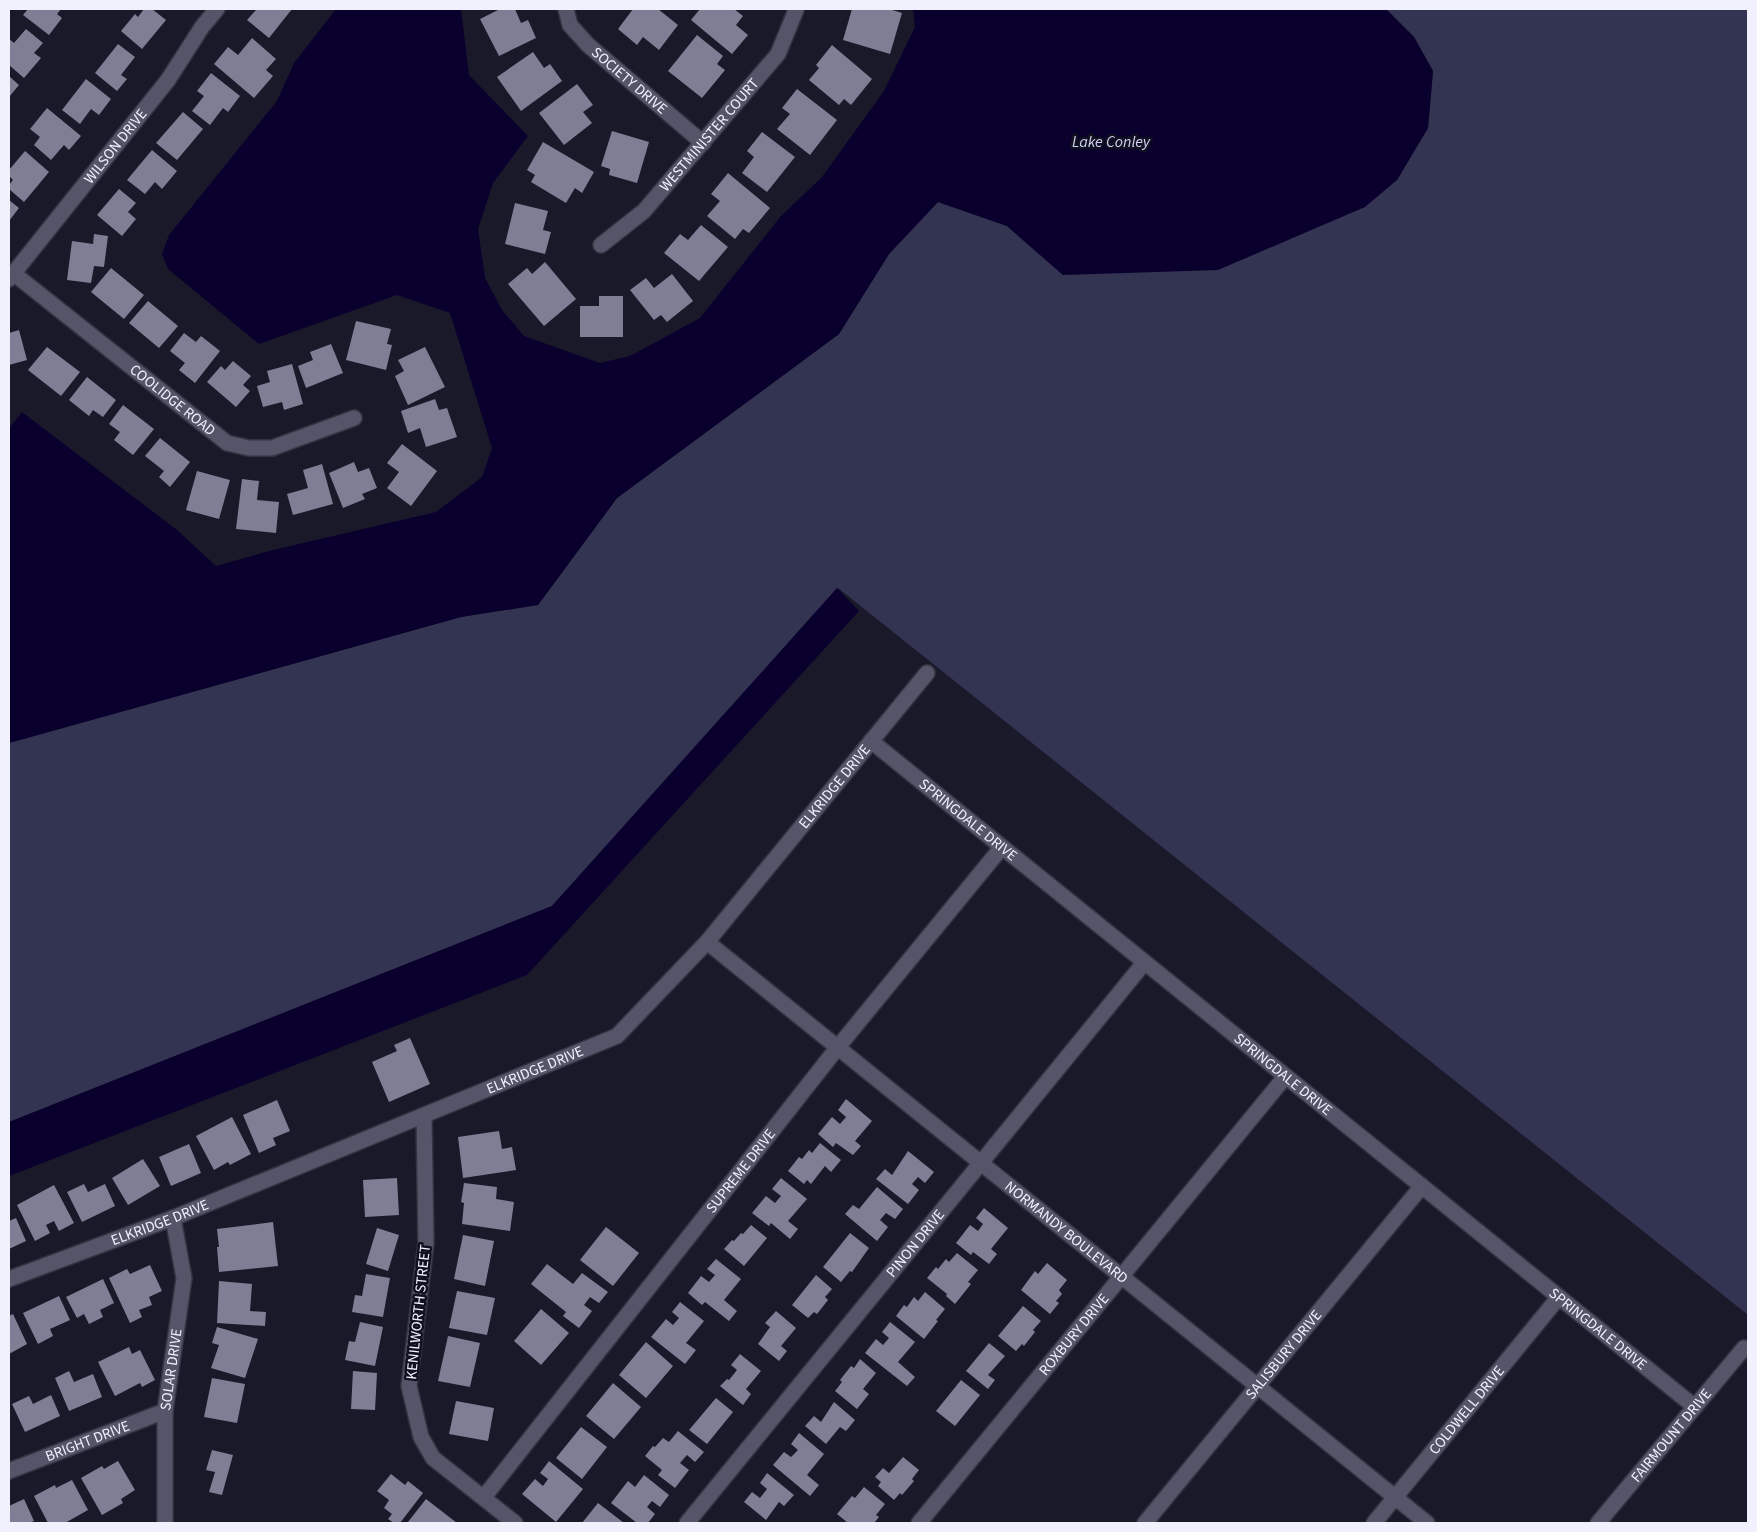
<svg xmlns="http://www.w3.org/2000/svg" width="1757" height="1532" viewBox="0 0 1757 1532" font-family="'Source Sans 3',sans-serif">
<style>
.green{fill:#333352}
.water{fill:#0a002e}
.building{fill:#7e7f95}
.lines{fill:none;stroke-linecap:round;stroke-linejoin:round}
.minor-casing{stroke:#343341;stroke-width:18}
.minor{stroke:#545569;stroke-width:15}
.labels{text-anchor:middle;stroke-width:5;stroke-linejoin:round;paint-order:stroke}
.street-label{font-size:15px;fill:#f0f1fd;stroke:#101020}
.water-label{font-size:16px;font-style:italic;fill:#ced0f2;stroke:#101020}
</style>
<rect width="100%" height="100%" fill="#19192a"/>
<polygon class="green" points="1386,9 1748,9 1748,1315 838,588 552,906 9,1122 9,743 461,617 538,605 617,498 839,334 889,254 938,202 1007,226 1063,275 1397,180 1428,128 1433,71 1414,37"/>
<g class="water">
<polygon points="336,9 461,9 469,75 528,136 493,183 478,229 485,278 502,310 524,336 600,363 630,356 700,318 781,216 822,177 884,91 915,27 913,9 1386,9 1414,37 1433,71 1428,128 1397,180 1365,207 1218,270 1063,275 1007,226 938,202 889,254 839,334 617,498 538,605 461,617 9,743 9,428 22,412 177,530 216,566 269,551 436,512 482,477 492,448 450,313 397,295 259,344 168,269 162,254 169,235 277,101 294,63"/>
<polygon points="837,588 859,611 527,975 9,1176 9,1122 552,906"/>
</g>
<g class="building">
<polygon points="28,9 61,9 57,14 62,18 49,35 23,15"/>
<polygon points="144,9 152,9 166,20 142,49 121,31 135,14 138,17"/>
<polygon points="257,9 292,9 269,38 247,20"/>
<polygon points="500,9 515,9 521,23 528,20 536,38 499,56 480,19"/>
<polygon points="633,9 658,9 678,25 659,50 643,37 637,45 618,29"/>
<polygon points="700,9 734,9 743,16 736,25 748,35 732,54 691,20"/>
<polygon points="852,9 889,9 902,13 890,54 843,40"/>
<polygon points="26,29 43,43 34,53 41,58 24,78 9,65 9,39 14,43"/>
<polygon points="697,35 723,56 717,64 725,70 702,98 668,71"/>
<polygon points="252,38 276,59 266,70 273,76 254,98 214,64 228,47 238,55"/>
<polygon points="118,44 135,57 121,75 127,79 117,91 95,73"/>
<polygon points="832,45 872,79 851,105 844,99 839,105 809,80 819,68 816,65"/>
<polygon points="533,52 544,68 550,64 562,81 521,111 497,77"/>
<polygon points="211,73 240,96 228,112 223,108 210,125 192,111 204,96 197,91"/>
<polygon points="9,76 19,85 9,97"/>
<polygon points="86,79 111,99 99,115 91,109 80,124 62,110"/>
<polygon points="577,84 593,105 583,112 592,123 564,145 539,113"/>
<polygon points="797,89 837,120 810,155 777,129 790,114 782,108"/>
<polygon points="47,108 81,136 69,150 64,145 51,160 34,145 40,137 30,129"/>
<polygon points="183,112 203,129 177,160 156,143"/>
<polygon points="612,131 649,142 637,183 609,175 610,169 601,166"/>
<polygon points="762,132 795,157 767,192 742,173 754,157 747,151"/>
<polygon points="543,142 594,172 582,193 575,188 566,203 531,182 535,175 527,170"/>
<polygon points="152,150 177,171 162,189 155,182 145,194 127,180"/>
<polygon points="25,151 49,172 24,202 9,189 9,185 13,180 9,176 9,170"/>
<polygon points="728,173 770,208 749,233 743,229 735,239 707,216 720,201 711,194"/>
<polygon points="119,189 136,203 128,212 136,219 122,236 97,215"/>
<polygon points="9,200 19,208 9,221"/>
<polygon points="515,203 548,211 543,230 551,232 545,254 505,244"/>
<polygon points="701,225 728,247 699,281 664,253 680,234 688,240"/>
<polygon points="94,234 108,236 104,267 94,266 91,283 67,280 72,241 93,244"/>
<polygon points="545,262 576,299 544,326 508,284 527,268 532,274"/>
<polygon points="111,268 144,295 124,319 91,292"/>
<polygon points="672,274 693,301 667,322 661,315 654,320 630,290 646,278 654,288"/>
<polygon points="599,296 623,296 623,337 580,337 580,306 599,306"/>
<polygon points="148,301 178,326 159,348 129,323"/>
<polygon points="356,321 391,329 387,344 392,345 386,370 346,360"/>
<polygon points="19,330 27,360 9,365 9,333"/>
<polygon points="184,333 196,342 201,336 220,351 195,383 179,370 185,363 170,351"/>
<polygon points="331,344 343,373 306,388 298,366 313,360 310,352"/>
<polygon points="47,347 80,372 61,396 28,370"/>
<polygon points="425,347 445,387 408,405 395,376 404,371 398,360"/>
<polygon points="233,361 251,376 243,385 250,391 236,407 207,382 221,366 225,370"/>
<polygon points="292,364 303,404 284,410 282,402 263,407 257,386 270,382 267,371"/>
<polygon points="87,377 116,400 103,417 93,410 89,416 69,400"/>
<polygon points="435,399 439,410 447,408 457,437 426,447 420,428 408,433 401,411"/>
<polygon points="123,405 154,429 133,455 114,440 120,432 109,424"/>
<polygon points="160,438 190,462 170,487 159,477 164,471 145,456"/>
<polygon points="402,444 437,471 411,506 387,488 399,472 387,463"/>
<polygon points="354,462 358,472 369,468 377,488 362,494 365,499 343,508 329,473"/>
<polygon points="322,464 333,504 293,515 287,494 308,488 303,470"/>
<polygon points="197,471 230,480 219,519 186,510"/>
<polygon points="242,479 259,481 257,500 279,502 276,533 236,529"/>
<polygon points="410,1038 430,1084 389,1102 372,1062 397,1051 394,1045"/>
<polygon points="846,1099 872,1121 855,1141 861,1146 853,1155 836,1143 833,1147 818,1134 832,1117 840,1124 846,1117 838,1110"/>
<polygon points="277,1100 290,1131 273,1138 276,1145 259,1153 243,1115"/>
<polygon points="232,1117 251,1154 230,1165 228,1162 214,1170 196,1136"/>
<polygon points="499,1131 502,1149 512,1147 516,1170 463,1178 458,1137"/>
<polygon points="820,1143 841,1160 831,1172 825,1166 811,1184 807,1180 804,1184 788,1171 799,1157 802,1159 809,1150 812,1153"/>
<polygon points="189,1144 201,1173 171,1186 159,1157"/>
<polygon points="908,1151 934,1172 925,1183 918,1177 912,1184 919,1190 908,1204 876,1179 885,1169 892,1175"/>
<polygon points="143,1159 160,1186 128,1205 112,1178"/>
<polygon points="397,1178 399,1215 365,1217 363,1180"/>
<polygon points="781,1178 807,1199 788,1221 798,1229 790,1239 771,1223 769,1226 752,1213 766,1196 775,1203 781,1196 772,1189"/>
<polygon points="464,1183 497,1187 496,1199 514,1202 510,1231 462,1224 464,1203 461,1202"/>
<polygon points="84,1184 88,1192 105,1184 115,1206 82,1222 67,1192"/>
<polygon points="54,1185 74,1223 59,1231 54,1221 46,1225 50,1233 35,1241 17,1205"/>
<polygon points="877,1187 903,1209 895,1219 886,1213 880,1220 888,1227 877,1241 845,1214 853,1205 859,1209"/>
<polygon points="984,1208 1008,1228 991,1249 997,1254 989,1264 973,1252 971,1255 956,1243 970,1225 978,1231 983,1224 976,1218"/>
<polygon points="16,1218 26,1241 9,1249 9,1221"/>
<polygon points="273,1222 278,1266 219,1272 217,1247 219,1247 217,1229"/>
<polygon points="751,1225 767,1238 744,1266 724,1249 732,1240 734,1241 741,1233 743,1234"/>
<polygon points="606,1227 639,1253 613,1286 580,1260"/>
<polygon points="377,1228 399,1235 388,1271 366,1264"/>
<polygon points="850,1233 869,1248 852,1272 850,1271 841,1282 823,1267"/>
<polygon points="463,1235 494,1241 485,1286 454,1279"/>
<polygon points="957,1253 978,1270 968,1282 971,1284 955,1304 946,1296 947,1294 927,1278 936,1267 938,1269 946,1259 949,1262"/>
<polygon points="716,1259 741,1279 724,1300 737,1311 729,1321 705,1302 702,1305 688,1293 701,1276 709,1282 715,1275 707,1269"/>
<polygon points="1047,1263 1067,1280 1059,1290 1062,1294 1056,1301 1059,1303 1050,1314 1021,1290 1035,1271 1038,1274"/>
<polygon points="547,1264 573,1284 582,1273 608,1292 599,1303 590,1297 584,1305 592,1311 579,1328 563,1316 566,1312 531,1284"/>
<polygon points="150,1265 162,1291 149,1297 152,1305 139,1310 142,1317 130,1323 109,1278 127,1269 130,1274"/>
<polygon points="366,1274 390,1278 383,1317 352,1312 355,1295 362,1296"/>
<polygon points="816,1275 832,1289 825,1297 828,1300 817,1314 814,1312 808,1318 792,1305"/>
<polygon points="103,1279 114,1303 100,1310 103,1317 89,1324 84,1314 77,1318 66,1297"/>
<polygon points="219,1281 252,1284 250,1311 266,1312 265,1326 217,1323"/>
<polygon points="457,1291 495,1298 487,1335 449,1328"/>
<polygon points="925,1292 945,1309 936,1320 938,1321 924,1339 896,1316 904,1305 907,1307 914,1297 918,1301"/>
<polygon points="59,1296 70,1320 50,1329 53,1336 38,1344 23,1313"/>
<polygon points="680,1302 704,1321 686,1343 696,1350 685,1364 651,1337 666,1319 673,1325 679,1318 672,1312"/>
<polygon points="1023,1306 1041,1321 1033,1330 1035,1332 1024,1346 1022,1344 1016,1351 998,1336"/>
<polygon points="541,1309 569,1333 541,1365 514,1341"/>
<polygon points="776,1311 796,1328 781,1346 787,1351 779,1361 758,1344 770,1327 765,1323"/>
<polygon points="13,1314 27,1344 9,1354 9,1316"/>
<polygon points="360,1322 383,1327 375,1366 345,1360 349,1341 355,1342"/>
<polygon points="890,1322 915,1342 898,1362 915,1377 907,1386 865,1353 876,1339 883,1345 889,1338 882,1332"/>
<polygon points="217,1327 258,1339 245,1378 211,1368 219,1345 212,1343"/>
<polygon points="448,1336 480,1343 470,1387 438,1381"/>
<polygon points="646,1342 673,1366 646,1398 619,1375"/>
<polygon points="989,1343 1005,1356 988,1375 995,1380 988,1389 966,1371"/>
<polygon points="129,1347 132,1354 140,1350 155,1380 142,1387 140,1383 115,1396 98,1362"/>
<polygon points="740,1354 761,1371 746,1389 751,1394 743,1405 720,1386 727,1379 729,1380 737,1370 731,1365"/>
<polygon points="860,1359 876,1373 863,1389 869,1394 857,1409 835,1391 842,1382 840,1380 851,1366 854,1368"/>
<polygon points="69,1371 74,1382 93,1374 102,1397 69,1411 55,1378"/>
<polygon points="353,1371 377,1373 375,1410 351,1409"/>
<polygon points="212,1378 245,1384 237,1423 204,1417"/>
<polygon points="961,1380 980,1395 955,1426 936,1411"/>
<polygon points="613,1383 641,1407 614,1439 586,1416"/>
<polygon points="51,1395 60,1416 25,1432 12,1404 29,1396 33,1404"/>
<polygon points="716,1398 733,1412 707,1444 689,1430"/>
<polygon points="456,1401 494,1408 488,1441 449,1434"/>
<polygon points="834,1402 855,1420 846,1431 840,1427 826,1444 805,1426 814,1416 821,1422"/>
<polygon points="581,1427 607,1447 582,1479 556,1458"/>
<polygon points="678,1431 704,1452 695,1462 687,1455 680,1463 689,1470 675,1488 658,1475 662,1470 645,1456 653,1446 655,1447 663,1438 669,1442"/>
<polygon points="799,1433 824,1454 807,1475 819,1485 810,1496 773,1465 784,1452 791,1457 798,1450 791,1444"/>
<polygon points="212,1450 233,1455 222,1495 209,1492 215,1472 206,1470"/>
<polygon points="903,1457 919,1470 912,1479 914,1481 902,1495 900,1493 894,1500 878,1486 881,1482 875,1477 883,1468 889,1473"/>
<polygon points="118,1461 135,1490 121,1499 123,1503 102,1515 81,1478 102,1466 104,1469"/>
<polygon points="549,1461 583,1489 556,1522 522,1494 535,1479 543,1486 548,1479 540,1473"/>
<polygon points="767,1473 794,1495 784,1506 779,1502 766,1520 744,1502 752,1492 760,1498 767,1489 760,1483"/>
<polygon points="391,1474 405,1485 408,1481 423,1493 400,1523 394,1523 388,1519 392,1514 384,1508 389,1500 377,1491"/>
<polygon points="644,1475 669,1495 660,1507 652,1501 647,1507 655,1514 648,1523 637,1523 611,1503 628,1481 635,1487"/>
<polygon points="72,1480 88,1510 65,1523 48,1523 34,1496 55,1485 56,1488"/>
<polygon points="864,1487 885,1504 876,1515 879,1517 874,1523 848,1523 837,1514 852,1496 855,1498"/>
<polygon points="24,1499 34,1521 28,1523 9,1523 9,1506"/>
<polygon points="426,1499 457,1523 408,1522"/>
<polygon points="598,1503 624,1523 582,1523"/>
</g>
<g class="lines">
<defs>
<g id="minor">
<path id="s1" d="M566,9l4,16 18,20 115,98"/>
<path id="s2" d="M601,245l43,-34 134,-157 18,-44"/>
<path id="s3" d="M13,273l214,170 22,5h23l82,-30"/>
<path id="s4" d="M9,279l159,-199 34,-53 15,-18"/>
<path id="s5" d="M871,741l824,666"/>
<path id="s6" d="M707,942l720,581"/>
<polyline points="424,1116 426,1243 409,1386 421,1437 433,1458 515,1523"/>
<path id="s7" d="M9,1279l164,-61 444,-182 90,-94 220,-269"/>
<path id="s8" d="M9,1471l156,-60"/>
<path id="s9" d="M484,1497l354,-450 164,-200"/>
<path id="s10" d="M165,1523v-112l19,-133 -11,-60"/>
<path id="s11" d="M687,1523l457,-560"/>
<path id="s12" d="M919,1523l366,-446"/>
<path id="s13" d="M1145,1523l277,-337"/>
<path id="s14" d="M1374,1523l185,-226"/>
<path id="s15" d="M1598,1523l146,-175"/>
</g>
</defs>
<use href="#minor" class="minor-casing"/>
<use href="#minor" class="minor"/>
</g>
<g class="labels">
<g class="street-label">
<text dy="5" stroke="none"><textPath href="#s1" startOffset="98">SOCIETY DRIVE</textPath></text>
<text dy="5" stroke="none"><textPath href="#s2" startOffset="155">WESTMINISTER COURT</textPath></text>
<text dy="5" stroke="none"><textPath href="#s4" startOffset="170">WILSON DRIVE</textPath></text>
<text dy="5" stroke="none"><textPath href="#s3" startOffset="204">COOLIDGE ROAD</textPath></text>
<text dy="5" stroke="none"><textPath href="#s7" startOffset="986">ELKRIDGE DRIVE</textPath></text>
<text dy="5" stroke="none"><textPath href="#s5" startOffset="125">SPRINGDALE DRIVE</textPath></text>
<text dy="5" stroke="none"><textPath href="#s7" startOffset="566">ELKRIDGE DRIVE</textPath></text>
<text dy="5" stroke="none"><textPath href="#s5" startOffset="530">SPRINGDALE DRIVE</textPath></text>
<text dy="5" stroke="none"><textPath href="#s9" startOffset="415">SUPREME DRIVE</textPath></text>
<text dy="5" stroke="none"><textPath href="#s7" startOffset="161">ELKRIDGE DRIVE</textPath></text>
<text dy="5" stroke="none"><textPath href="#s6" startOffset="462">NORMANDY BOULEVARD</textPath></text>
<text dy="5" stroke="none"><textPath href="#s11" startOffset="361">PINON DRIVE</textPath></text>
<text transform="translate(418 1312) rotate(-84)" y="5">KENILWORTH STREET</text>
<text dy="5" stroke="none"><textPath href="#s5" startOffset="935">SPRINGDALE DRIVE</textPath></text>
<text dy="5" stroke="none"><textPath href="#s12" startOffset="244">ROXBURY DRIVE</textPath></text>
<text dy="5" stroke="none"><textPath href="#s13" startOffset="218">SALISBURY DRIVE</textPath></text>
<text dy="5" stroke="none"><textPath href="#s10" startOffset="154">SOLAR DRIVE</textPath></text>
<text dy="5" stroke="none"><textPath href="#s14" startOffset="146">COLDWELL DRIVE</textPath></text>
<text dy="5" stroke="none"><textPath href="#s15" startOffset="114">FAIRMOUNT DRIVE</textPath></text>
<text dy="5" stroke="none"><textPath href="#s8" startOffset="84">BRIGHT DRIVE</textPath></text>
</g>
<g class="water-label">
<text x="1111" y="147">Lake Conley</text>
</g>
</g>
<rect width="1757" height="1532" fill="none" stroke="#f0f1fd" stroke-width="20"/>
</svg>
